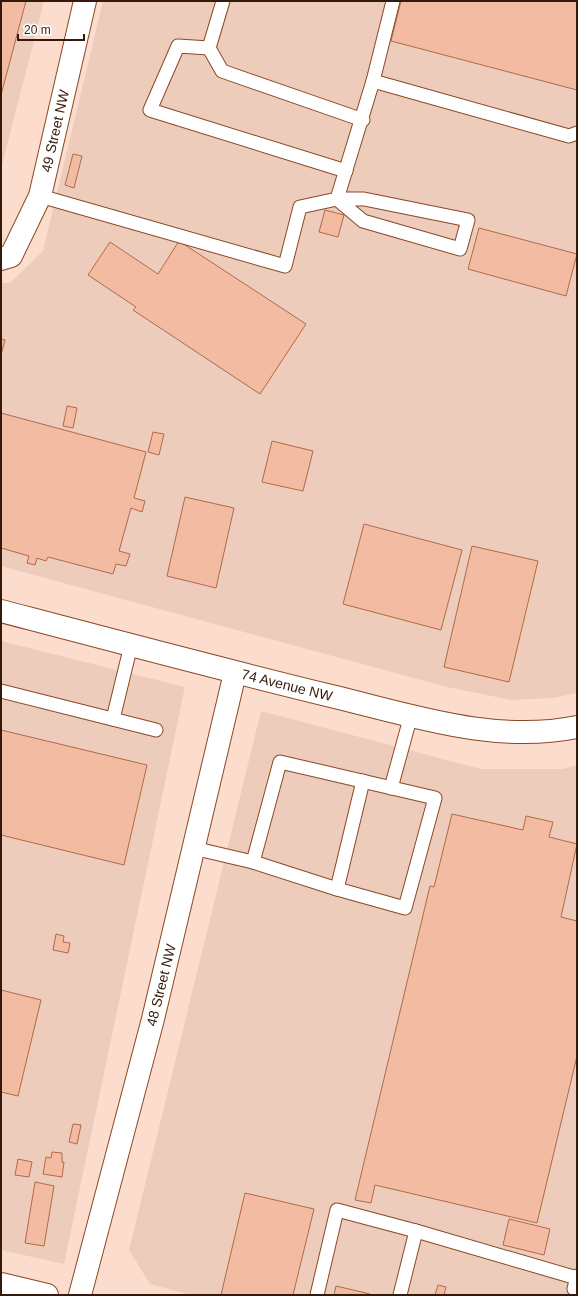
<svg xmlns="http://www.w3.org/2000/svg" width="578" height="1296" viewBox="0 0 578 1296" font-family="Helvetica,sans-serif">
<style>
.built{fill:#eeccbc}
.building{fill:#f3bca2;stroke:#b06a47}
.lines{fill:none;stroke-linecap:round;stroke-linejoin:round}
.lane-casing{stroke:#8a4824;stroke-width:15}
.street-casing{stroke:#8a4824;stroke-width:24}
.lane{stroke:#fff;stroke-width:13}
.street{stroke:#fff;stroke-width:22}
.labels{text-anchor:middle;stroke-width:4;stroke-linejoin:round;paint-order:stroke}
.street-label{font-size:14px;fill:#35190a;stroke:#fff}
</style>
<rect width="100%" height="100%" fill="#fcddcd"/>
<g class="built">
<polygon points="1,1 44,1 1,169"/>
<polygon points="103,1 577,1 577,693 553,698 511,700 447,687 1,566 1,283 10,283 43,251"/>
<polygon points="1,641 185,687 64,1264 1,1250"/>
<polygon points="261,711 481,769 563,769 577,765 577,1295 191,1295 150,1284 129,1250"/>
</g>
<g class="building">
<polygon points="1,1 26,1 1,95"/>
<polygon points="401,1 577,1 577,90 391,41"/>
<polygon points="73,154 82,156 74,188 65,185"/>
<polygon points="325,210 344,215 338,237 319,232"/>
<polygon points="479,228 577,254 566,296 468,269"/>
<polygon points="179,241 306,324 260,394 133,310 136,307 88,275 110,242 158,274"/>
<polygon points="1,339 5,340 1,355"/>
<polygon points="67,406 77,408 73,428 63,426"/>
<polygon points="1,413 146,452 134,498 145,501 142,512 131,508 119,551 130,554 126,566 116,564 113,574 48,557 46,561 37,558 35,565 27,563 29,556 1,548"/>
<polygon points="153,432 164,434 159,455 148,452"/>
<polygon points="272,441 313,451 303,491 262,482"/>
<polygon points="185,497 234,508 216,588 167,576"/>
<polygon points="364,524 462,550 441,630 343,604"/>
<polygon points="472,546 538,561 509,682 444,667"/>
<polygon points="1,730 147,765 124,865 1,835"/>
<polygon points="452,814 523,830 526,816 553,822 549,837 577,844 561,917 577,921 577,1056 537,1223 375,1185 371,1203 355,1200 430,886 434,887"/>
<polygon points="56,934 64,936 63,942 70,943 68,953 53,950"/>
<polygon points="1,990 41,1000 18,1096 1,1092"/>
<polygon points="73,1124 81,1125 77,1144 69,1142"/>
<polygon points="52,1152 62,1153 62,1162 64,1162 62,1177 43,1174 46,1157 51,1158"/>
<polygon points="18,1159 32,1162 29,1177 15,1175"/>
<polygon points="35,1182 54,1186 44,1246 25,1243"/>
<polygon points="245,1193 314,1209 293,1295 221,1295"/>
<polygon points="509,1219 550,1229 544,1255 503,1245"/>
<polygon points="438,1285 446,1287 444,1295 435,1295"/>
<polygon points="336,1286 370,1294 369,1295 334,1295"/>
</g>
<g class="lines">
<defs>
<g id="lane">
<polyline points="223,1 209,48 178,46 150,110 346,171"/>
<polyline points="393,1 373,81 569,136 577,133"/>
<polyline points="209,48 222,71 363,120"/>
<polyline points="40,196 285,266 300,207 337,199 373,81"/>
<polygon points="337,199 364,199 468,220 460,249 363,221"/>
<polyline points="1,691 156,730"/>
<polyline points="113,719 131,645"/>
<polygon points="280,762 435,798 405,908 337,889 253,862"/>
<polyline points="391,788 411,715"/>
<polyline points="193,848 253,862"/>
<polyline points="337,889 363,781"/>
<polyline points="577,1276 574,1289 577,1290"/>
<polyline points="317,1295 337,1210 416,1231"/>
<polyline points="400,1295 416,1231 577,1278"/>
</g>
<g id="street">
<polyline points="1,259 11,256 40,196 85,1"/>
<path d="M1,611c110,29 219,58 330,85 80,19 163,48 246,31"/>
<polyline points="1,1284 47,1295"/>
<polyline points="80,1295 153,1019 235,673"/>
</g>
</defs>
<use href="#lane" class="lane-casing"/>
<use href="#street" class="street-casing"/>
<use href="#lane" class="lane"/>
<use href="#street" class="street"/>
</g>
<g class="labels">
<g class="street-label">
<text transform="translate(55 131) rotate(-77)" y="5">49 Street NW</text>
<text transform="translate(287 685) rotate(14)" y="5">74 Avenue NW</text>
<text transform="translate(161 985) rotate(-76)" y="5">48 Street NW</text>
</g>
</g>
<rect width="578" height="1296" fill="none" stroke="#35190a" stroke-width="4"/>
<path d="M18 34v6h66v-6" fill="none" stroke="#35190a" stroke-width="2"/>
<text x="24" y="34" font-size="12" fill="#35190a" stroke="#ffffff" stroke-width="3" paint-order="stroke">20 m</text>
</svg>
